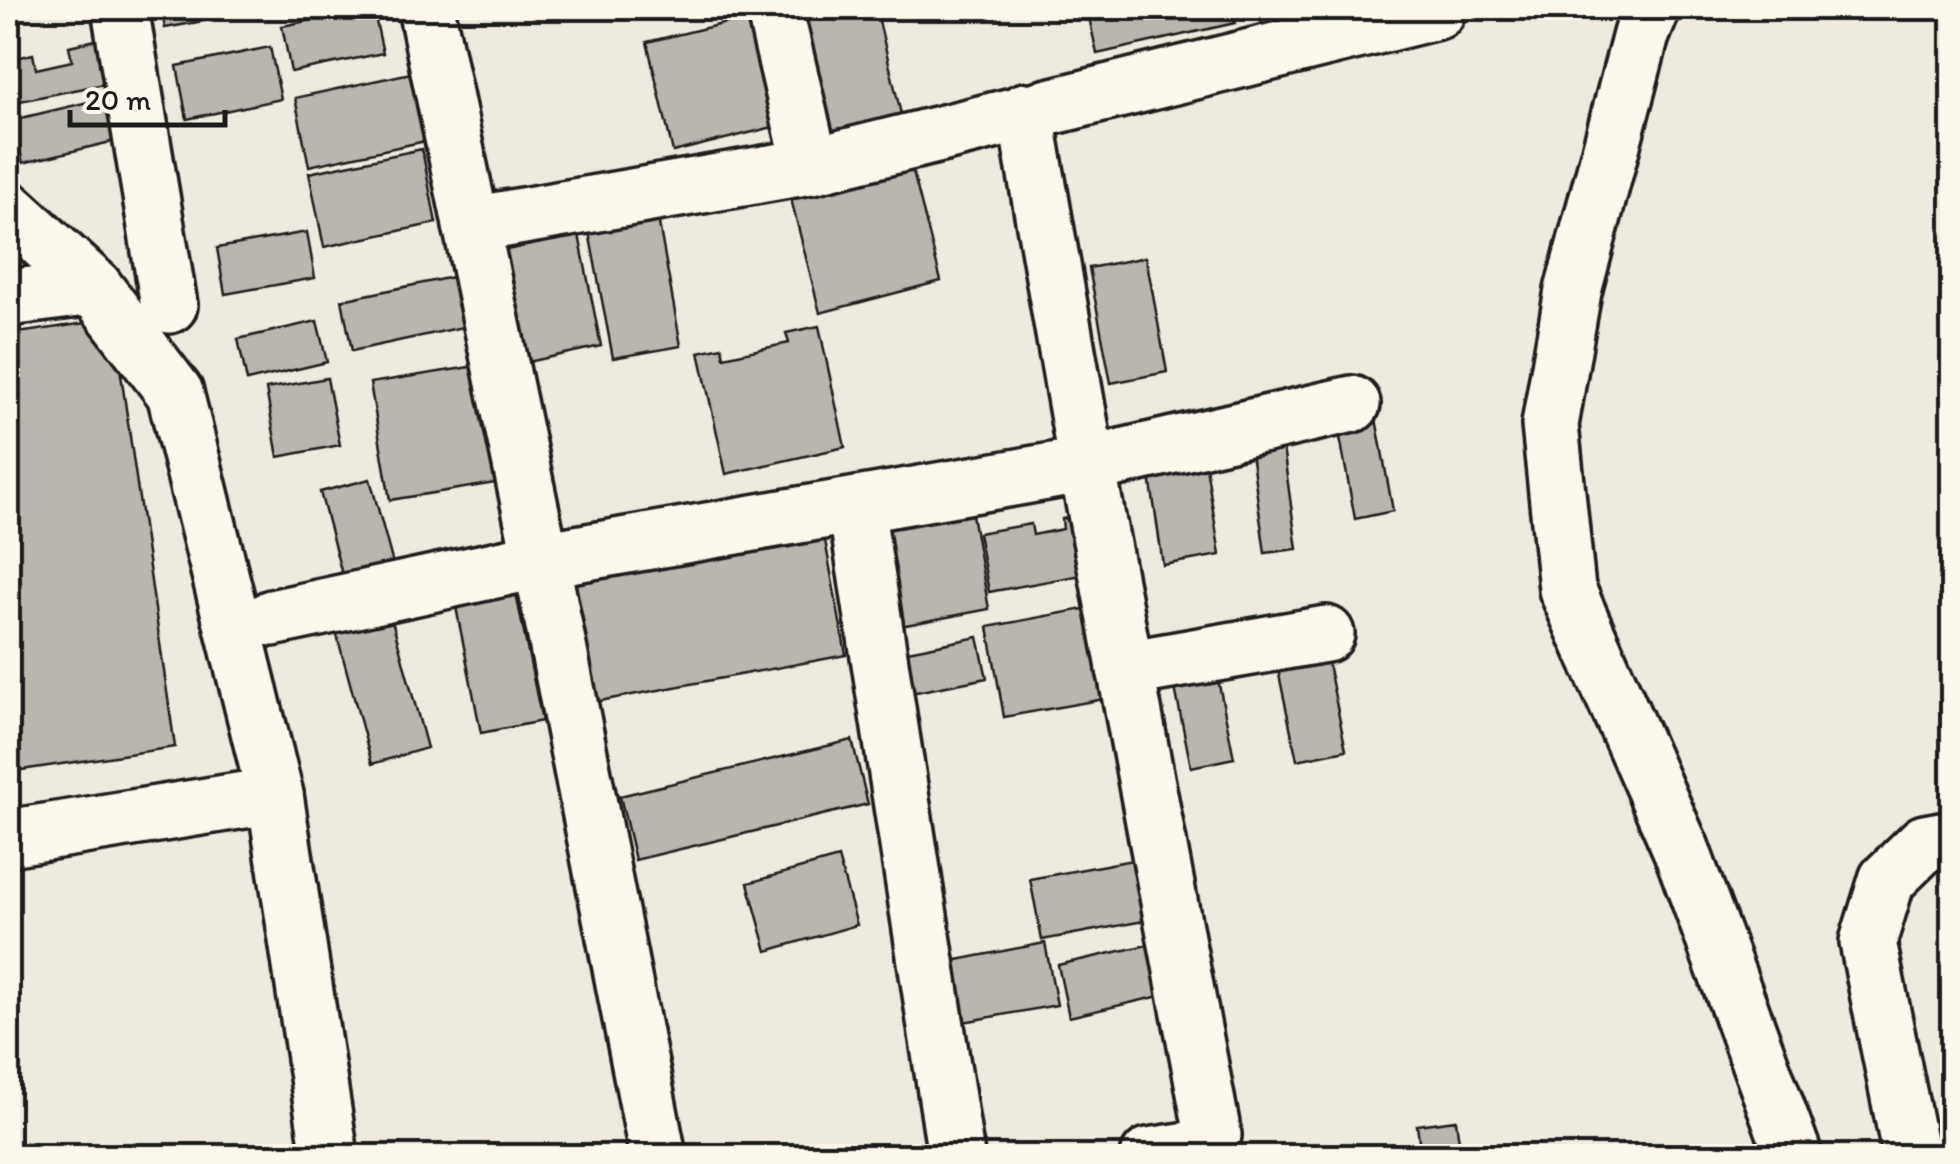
<svg xmlns="http://www.w3.org/2000/svg" width="1960" height="1164" viewBox="0 0 1960 1164" font-family="Itim,sans-serif">
<style>
.building{fill:#b9b6af;stroke:#1c1c1c;stroke-width:2.5}
.lines{fill:none;stroke-linecap:round;stroke-linejoin:round}
.minor-casing{stroke:#1c1c1c;stroke-width:62}
.minor{stroke:#fbf7ec;stroke-width:55}
</style>
<rect width="100%" height="100%" fill="#eeeadf"/>
<filter id="ink" filterUnits="userSpaceOnUse"><feTurbulence type="fractalNoise" baseFrequency=".01" numOctaves="2"/><feDisplacementMap in="SourceGraphic" scale="20" xChannelSelector="R" yChannelSelector="G"/><feConvolveMatrix kernelMatrix="1 2 1 2 8 2 1 2 1" color-interpolation-filters="sRGB"/></filter>
<g filter="url(#ink)">
<g class="building">
<polygon points="161,8 269,8 269,9 165,28"/>
<polygon points="373,8 383,53 291,72 282,26"/>
<polygon points="796,8 876,8 904,127 828,146"/>
<polygon points="1087,8 1231,8 1235,23 1097,54"/>
<polygon points="1258,8 1319,8 1320,13 1262,26"/>
<polygon points="747,18 773,127 673,152 647,42"/>
<polygon points="100,39 109,83 15,102 8,60 33,54 36,69 72,61 69,46"/>
<polygon points="270,47 281,99 187,119 177,66"/>
<polygon points="420,71 435,139 309,166 295,98"/>
<polygon points="105,98 115,141 23,163 13,120"/>
<polygon points="422,149 436,223 324,247 309,173"/>
<polygon points="910,160 941,281 820,313 789,191"/>
<polygon points="658,218 681,346 613,358 589,232"/>
<polygon points="307,232 315,278 225,294 217,248"/>
<polygon points="579,235 601,346 519,364 497,252"/>
<polygon points="1146,257 1167,372 1111,383 1089,268"/>
<polygon points="462,275 472,325 352,351 342,300"/>
<polygon points="113,319 175,747 8,772 8,351 20,349 18,333"/>
<polygon points="317,321 327,362 247,381 238,339"/>
<polygon points="819,326 845,447 726,474 699,352 722,347 724,357 789,343 786,333"/>
<polygon points="495,363 514,480 390,500 370,383"/>
<polygon points="327,378 340,445 278,457 266,389"/>
<polygon points="1375,413 1393,511 1355,519 1337,421"/>
<polygon points="1281,433 1297,549 1265,553 1249,438"/>
<polygon points="1203,447 1220,555 1163,565 1147,456"/>
<polygon points="370,479 393,564 343,578 320,492"/>
<polygon points="971,509 989,609 885,629 867,527"/>
<polygon points="1094,513 1103,571 989,592 978,533 1031,524 1033,535 1063,529 1062,519"/>
<polygon points="822,524 846,655 589,703 565,571"/>
<polygon points="514,584 542,721 481,733 454,597"/>
<polygon points="1105,605 1121,696 1004,717 988,627"/>
<polygon points="390,613 427,748 372,764 335,628"/>
<polygon points="978,637 987,678 896,696 888,655"/>
<polygon points="1326,654 1346,750 1297,760 1277,665"/>
<polygon points="1214,660 1234,758 1191,767 1171,668"/>
<polygon points="852,740 868,804 635,860 620,796"/>
<polygon points="1154,856 1165,917 1042,940 1030,879"/>
<polygon points="838,858 857,925 767,951 748,883"/>
<polygon points="1165,941 1177,992 1069,1017 1058,965"/>
<polygon points="1045,943 1057,1005 947,1025 936,964"/>
<polygon points="1456,1120 1461,1156 1421,1156 1417,1125"/>
</g>
<g class="lines">
<defs>
<g id="minor">
<polyline points="120,8 169,305"/>
<polyline points="426,8 541,560 658,1156"/>
<polyline points="774,8 811,166"/>
<polyline points="1652,8 1641,35 1573,291 1550,425 1567,589 1681,849 1794,1156"/>
<polyline points="1025,111 1087,465 1352,404"/>
<polyline points="8,209 94,287 175,393 275,795 330,1156"/>
<polyline points="471,225 811,166 1437,11"/>
<polyline points="8,298 94,287"/>
<polyline points="856,507 956,1156"/>
<polyline points="272,618 541,560 1087,465 1213,1135 1211,1143 1202,1148 1149,1156"/>
<polyline points="1125,669 1326,634"/>
<polyline points="8,838 275,795"/>
<polyline points="1911,1156 1868,942 1887,880 1925,843 1952,838"/>
</g>
</defs>
<use href="#minor" class="minor-casing"/>
<use href="#minor" class="minor"/>
</g>
</g>
<rect width="1960" height="1164" fill="none" stroke="#fbf7ec" stroke-width="40"/>
<rect x="20" y="20" width="1920" height="1124" fill="none" stroke="#1c1c1c" stroke-width="4" filter="url(#ink)"/>
<path d="M70 110v15h155v-15" fill="none" stroke="#1c1c1c" stroke-width="5"/>
<text x="85" y="110" font-size="30" fill="#1c1c1c" stroke="#fbf7ec" stroke-width="8" paint-order="stroke">20 m</text>
</svg>
